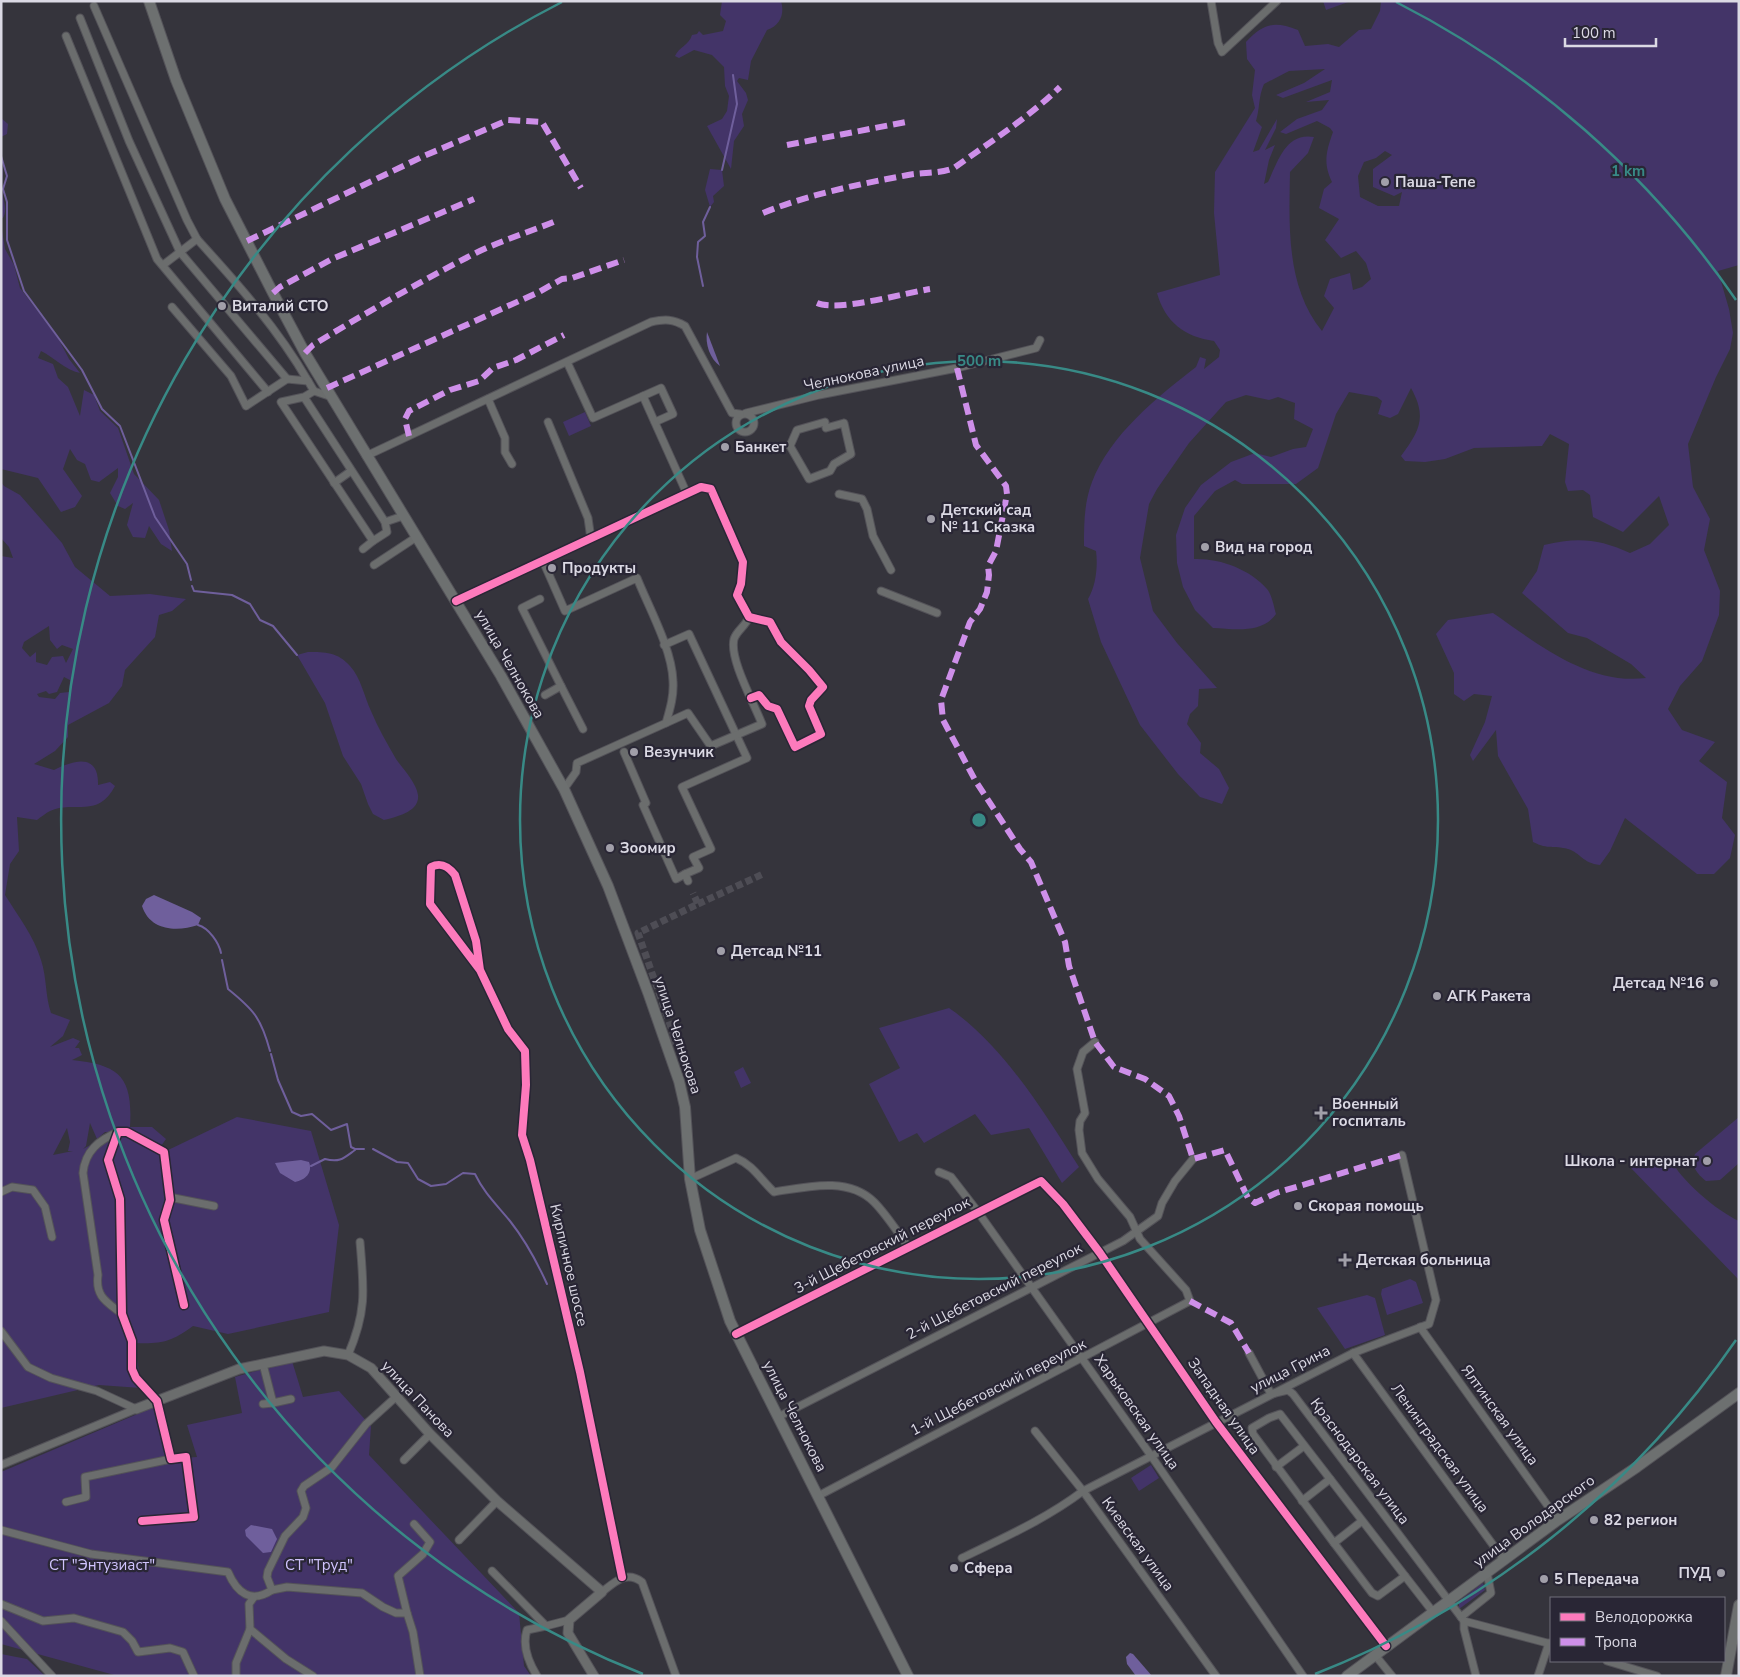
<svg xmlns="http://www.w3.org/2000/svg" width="1740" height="1677" viewBox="0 0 1740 1677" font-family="'Nunito Sans',sans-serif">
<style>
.green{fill:#433468;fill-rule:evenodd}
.water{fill:#6f5f9c}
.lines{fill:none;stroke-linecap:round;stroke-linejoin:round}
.stream{stroke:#6f5f9c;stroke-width:2}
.minor-tunnel{stroke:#4e4d55;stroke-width:7;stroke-dasharray:7 3.5;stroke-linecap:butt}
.minor-casing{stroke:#545359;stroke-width:9}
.tertiary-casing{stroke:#545359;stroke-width:11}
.secondary-casing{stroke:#545359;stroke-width:12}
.minor{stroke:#6b6d6d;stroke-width:7}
.tertiary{stroke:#6b6d6d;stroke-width:9}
.secondary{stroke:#6d7070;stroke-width:10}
.quiet{stroke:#ce8fe9;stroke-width:6;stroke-dasharray:12 6;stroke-linecap:butt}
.cycleway-casing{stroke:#292635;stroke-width:11}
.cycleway{stroke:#fd7abc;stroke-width:8}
.ring{fill:none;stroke:#388a86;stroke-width:2.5}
.poi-dot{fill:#a19fa9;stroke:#292635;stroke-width:2}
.labels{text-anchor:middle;stroke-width:4.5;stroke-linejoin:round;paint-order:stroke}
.poi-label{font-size:15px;font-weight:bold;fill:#dbd9e4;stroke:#292635;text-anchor:start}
.street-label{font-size:15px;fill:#dbd9e4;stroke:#292635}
.park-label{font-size:15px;fill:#d0c3fd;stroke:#292635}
.centre{fill:#388a86;stroke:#292635;stroke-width:2.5}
.ring-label{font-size:15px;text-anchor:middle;font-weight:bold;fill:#388a86;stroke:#292635;stroke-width:4.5;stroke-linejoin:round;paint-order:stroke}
</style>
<rect width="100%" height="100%" fill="#35343c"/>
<g class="green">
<path d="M722,1h59c4,13 -1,25 -14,29l-16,31 -3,19 -9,-2 -2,3 9,12 2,7 -6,14 2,12 -10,15 -3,28 -24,-43 15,-7 5,-8 2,-15 -4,-10 -1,-19 -12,-12 -18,-5 -15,8 -4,-2c4,-9 14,-11 17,-21l5,-1 2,-3 4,4 20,-4 3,-10 -6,-6z"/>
<polygon points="1323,1 1351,1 1326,10"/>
<path d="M1381,1h358v264l-21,6 11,38 4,24 -3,16 -14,28 -28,67 5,43 17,32 -6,31 16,41 -1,24 -17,46 -22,25 -12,23 14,21 33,12 -16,19 28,21 -5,36 13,17 -5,23 -16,16h-17l-72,-56 -15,33 -10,14c-18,-2 -19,-12 -32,-16 -15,-4 -19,1 -35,-7l-5,-33 -30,-53 -2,-26 -23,31 -3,-6 15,-33 7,-26 -18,-2 -10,7 -10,-7v-21l-18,-39 12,-14 45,-7c45,31 95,72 153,65l-15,-14 -44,-26 -19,-5 -46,-40 15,-22 7,-26c34,-8 55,-6 86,8l20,-9 19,-19 -10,-29 -36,36 -30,-15 -3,-22 -7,-5 -15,1 -3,-9 4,-38 -19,-10 -8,12 -68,2 -29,11 -20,3 -20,-1 -4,-5c19,-26 26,-39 10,-68l-13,26 -8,4 -12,-4 4,-13 -5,-4 -28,-5 -13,22 -18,54 -22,16h-54l-7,-4 -20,11 -21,25v43c25,-1 56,10 73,30 5,6 7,18 9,25 -14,20 -41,15 -63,14l-18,-18 -12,-23 -6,-24 -1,-28 9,-27 16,-23 30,-23 24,-9 16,4 22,-8 13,-2 7,-18 -19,-10 1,-16 -17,-6 -9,3 -23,-5 -20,7 -37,41 -32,46 -8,15 -9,54 13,53 24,32 40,45 -18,1 -1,17 -8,8 -3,10 14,19 -1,10 19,16 10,19 -7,16 -22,-7 -22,-23 -38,-49 -39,-83 -13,-43c8,-13 10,-33 8,-48l-12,-5c0,-22 0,-43 8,-64 18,-47 65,-85 104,-115l4,-10 6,2 -2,10 15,-12 1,-7 -6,-9c-29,-4 -49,-19 -57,-48l63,-18 -6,-62 1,-41 40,-64 -3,-13 3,-25 -8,-11 -1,-17c18,-19 28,-21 52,-12l7,16 23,-2 11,3 20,-17 12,-1 9,-18zM1325,69l-21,14 -28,12 7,3 49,-18 -2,12 -24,10 23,-2 -7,10 -25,9 -17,13 6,2 31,-13 13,7 3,4c-7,20 -10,31 -1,50l-8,7 -5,19 20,11 -14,21 16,18 15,-7 10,12 5,16 -9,8 -9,3 -3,-17 -20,6 -6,17 10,12 -12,23c-36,-44 -33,-105 -32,-159l18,-19 6,-16c-28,-5 -36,24 -46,45l-4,2 5,-24 6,-15 -10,5 11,-22 1,-9 -18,31 -6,2 9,-25 -6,-6c4,-13 2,-23 8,-37l25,-13zM1385,151l7,4 -19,14v18l21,9 8,-4 -3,14h-21l-18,-9 -2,-21 6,-14 12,-4z"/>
<polygon points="1,118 8,124 7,134 1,137"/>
<path d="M1,163c4,12 0,17 1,28 1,10 6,18 1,27h-2z"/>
<polygon points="710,169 722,170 724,186 713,196 714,202 710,207 705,190"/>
<path d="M1,224l4,25 9,16 6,23 38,50 11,21 11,14c-15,-3 -25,-15 -39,-22l-3,7 15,6 5,14 10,9 12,29 4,-26 10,5 6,16 18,17 16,46 25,26 10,30 3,21 -11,-7 -12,-18 -4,12 -12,-1 -6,-12 6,-22 -8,6 -7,-3 -8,-13 8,-16v-9l-19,14 -8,-2 -6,-16 -8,-4 -7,-11 -7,20 19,27 -7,11 -14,5 -23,-34 -37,-9z"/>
<polygon points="585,412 591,426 569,436 563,422"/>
<path d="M1,482l3,4 16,9 42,48 13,24 35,29 40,-2 36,5 -14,12 -13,4 -4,22 -30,33 -3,16 -13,17 -41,22v12l-13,14 -21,13 20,6c20,-10 45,-17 44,15l12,-3 5,4c-17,33 -40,14 -65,25 -4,2 -9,6 -13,9l-20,-3 2,34 -9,13 -5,31c13,21 29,41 36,65 6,18 4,36 10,53l19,7 -7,16 -13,11 23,-9 7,3 -5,7h4l3,7 -10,5c48,5 61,17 58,67h22l14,12 -5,7 5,5 71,-34 74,14 28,94 -10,87 -101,22 -35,-8c-22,16 -31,18 -58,17l6,45 -42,-3 -98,23v-852l12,2 -4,-11 -8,-9zM49,626l1,14 7,9 5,-4 11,4 -7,14 -3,-7 -11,1 -5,8 -11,-3v-10l-6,5 -8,-9 2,-6zM64,677l6,3 -1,12 -9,1 -5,6 -16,-2 -2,-3 9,-3 3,3 8,-2zM90,1123l7,16 8,-7h10l-32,17 3,-3zM67,1128l3,14 -2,9h5l-20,4z"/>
<path d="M308,652c17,0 30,0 42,14 11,12 14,30 21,45 7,17 16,32 25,48 7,10 20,23 22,36 2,17 -23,22 -34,25l-11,-6 -5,-10 -7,-20 -18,-28 -18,-53 -28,-48z"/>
<path d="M949,1008c55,38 94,103 130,159l-17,16 -33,-55 -38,7 -16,-21 -51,29 -7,-10 -18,9 -30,-58 31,-16 -21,-40z"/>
<polygon points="743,1067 751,1083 741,1088 734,1072"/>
<path d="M1739,1117v46l-19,17 -14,1c-9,-7 -16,-16 -11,-27z"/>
<path d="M1670,1158c10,22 47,53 69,63v59l-109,-113 28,-4z"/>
<polygon points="1410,1279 1416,1282 1423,1303 1387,1315 1381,1294 1382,1289"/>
<polygon points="1367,1295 1375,1298 1385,1335 1345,1349 1317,1308"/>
<polygon points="292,1361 303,1397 339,1391 371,1426 369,1455 519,1613 524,1666 531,1676 118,1676 1,1644 1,1472 154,1407 171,1459 197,1457 187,1425 242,1413 235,1377"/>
<polygon points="1151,1465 1159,1478 1139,1491 1131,1478"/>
<polygon points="1483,1583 1485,1590 1459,1609 1459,1601"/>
<polygon points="1,1654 27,1659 45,1676 1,1676"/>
</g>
<g class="water">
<path d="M707,332l13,34c-10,-7 -15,-22 -13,-34z"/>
<path d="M154,895l38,17 9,6 -3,7c-21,7 -48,6 -56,-19l4,-7z"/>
<path d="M301,1160l8,2c4,11 -4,18 -14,20l-15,-9 -5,-10z"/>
<polygon points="251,1525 272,1529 277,1539 271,1552 263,1553 246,1536 245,1530"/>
<polygon points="1130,1653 1133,1654 1152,1676 1136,1676 1127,1664 1126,1657"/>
</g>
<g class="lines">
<g class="stream">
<polyline points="1,156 7,176 3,189 7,202 7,240 24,291 82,370 102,409 120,426 155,517 187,564 191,580"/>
<polyline points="722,170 737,104 733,75"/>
<polyline points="703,286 697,257 698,242 705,236 703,222 710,207"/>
<polyline points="192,586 194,591 232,595 250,604 260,620 273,626 297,655"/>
<path d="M198,925c11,3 21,18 23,28"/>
<path d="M222,960l6,29c26,21 33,29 42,62"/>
<polyline points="271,1054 278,1080 292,1112 301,1116 312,1114 331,1130 347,1124 351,1147 355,1149 364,1149"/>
<path d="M373,1149l24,13 11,1 10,16 13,7 15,-2 17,-11 12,1c9,19 22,31 35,47 15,19 27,41 37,63"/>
<path d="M311,1166l14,-7c15,4 19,-1 30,-9"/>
</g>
<g class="minor-tunnel">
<polyline points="698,904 763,874"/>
<polyline points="667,1045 674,1040 673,1033 638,933 698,904 693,893"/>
</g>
<defs>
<g id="minor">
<polyline points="1211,1 1218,43 1222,52 1277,1"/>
<polyline points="94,6 187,220 197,239"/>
<polyline points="80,18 129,141 180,252 287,379"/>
<polyline points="66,36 157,259 268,392"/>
<path d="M163,265l34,-26c40,44 81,90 111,142"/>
<polyline points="172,307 231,376 246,406 287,379 308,381 314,391 332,397"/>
<polyline points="567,362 593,418 661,388 673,414 655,422"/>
<polyline points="643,396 687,494"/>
<polyline points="304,397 385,522 387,532 373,541 281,402 304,397 314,391"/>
<polyline points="488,399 505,438 505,452 512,464"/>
<polyline points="746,413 819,395 957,368 1036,348 1040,340"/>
<circle cx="745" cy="423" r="9"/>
<polyline points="548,422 588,518 591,539"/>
<polyline points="825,422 797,430 790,446 809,479 830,471 834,464 851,454 844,423 826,428"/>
<path d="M366,456l285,-134c14,-3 22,-3 34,4l47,87 8,1"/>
<polyline points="334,483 351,471"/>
<polyline points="839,494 862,499 867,509 873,536 891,570"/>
<polyline points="385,522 403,516"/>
<polyline points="363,549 373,541"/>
<path d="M543,561l22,50 72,-33c12,30 35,71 36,103 1,15 -3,28 -7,42l-89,40 -1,9 -12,17"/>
<polyline points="374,565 415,538"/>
<polyline points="881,591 937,613"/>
<polyline points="540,599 522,608 561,686 545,695"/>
<polyline points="456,601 701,487 711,489 743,562 741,584 737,595 749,617 770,622 781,642 809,670 823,687 811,700 809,706 821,734 795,747 777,709 768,706 759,695 751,698"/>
<polyline points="664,645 689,634 747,758 682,787 711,849 693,857 699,868 685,874 688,881"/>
<polyline points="561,686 583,729"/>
<path d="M666,723l22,-10 22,32h3l49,-21c-8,-21 -33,-65 -28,-85 3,-9 11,-12 15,-22"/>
<polyline points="624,752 646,803 643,805 676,879 685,874"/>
<path d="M480,970l-50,-66 1,-37c10,-5 17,-1 24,8l21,66 4,29 28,59 17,22 1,34 -4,50 8,25 50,212 42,205"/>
<path d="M118,1132c-19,8 -33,19 -35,41l15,102c-3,22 9,27 24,39"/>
<polyline points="939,1172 951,1177 978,1212 1152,1457 1303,1676"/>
<path d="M690,1179l46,-21c17,7 25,22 38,34 32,-5 74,-16 100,10 13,13 24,31 35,46"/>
<polyline points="1,1192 12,1187 33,1190 45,1207 52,1237"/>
<polyline points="170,1200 174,1198 214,1206"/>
<polyline points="1420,1327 1558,1520"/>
<polyline points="1,1331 28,1367 51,1378 97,1391 136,1409"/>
<polyline points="736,1334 1041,1181 1063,1204 1100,1253 1216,1422 1386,1646"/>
<polyline points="1249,1353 1271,1394 1288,1390 1293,1394 1464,1621 1464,1629 1476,1676"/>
<polyline points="1353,1353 1504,1560"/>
<path d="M348,1355c19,-44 16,-66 12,-113"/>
<polyline points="263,1364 273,1403 291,1399"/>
<polyline points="263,1404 273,1403"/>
<polyline points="778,1417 1123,1241 1158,1216 1162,1203 1175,1181 1193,1159"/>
<polyline points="1035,1431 1083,1491 1216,1676"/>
<polyline points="404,1460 430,1434"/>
<polyline points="1,1465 136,1409"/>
<polyline points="1276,1467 1304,1446"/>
<polyline points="818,1496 1190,1301 1186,1290 1140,1239 1130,1217 1098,1179 1082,1153 1079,1130 1080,1121 1085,1113 1077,1069 1083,1052 1095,1042"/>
<polyline points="1302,1501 1330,1479"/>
<polyline points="66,1502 86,1497 85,1477 171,1459"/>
<polyline points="142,1521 194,1517 186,1457 171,1459 157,1401 136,1378 132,1369 132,1341 122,1314 120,1199 108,1160 118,1132 127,1132 164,1152 170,1200 164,1220 184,1305"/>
<polyline points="1362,1521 1334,1543 1253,1434 1252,1428 1269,1418 1280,1414 1405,1576 1433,1612"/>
<path d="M1,1530l90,24 137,18c9,21 23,32 44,18l-5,-13 1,-6 17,-35 18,-19 3,-9 -5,-17 3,-5 28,-19 34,-43 31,-28"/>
<polyline points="459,1540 497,1501"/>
<polyline points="1334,1543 1372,1593 1378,1596 1405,1576"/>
<path d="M962,1558c41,-20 84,-39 121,-67l270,-138 76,-29 7,-24 -34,-145"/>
<polyline points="492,1571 546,1626 569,1620"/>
<polyline points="272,1590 287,1587 362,1593 383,1607 396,1613 407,1613 413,1632 420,1676"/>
<path d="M602,1592c13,-10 24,-22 40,-10l34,94"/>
<polyline points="254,1597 249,1604 250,1629 286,1659 313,1676"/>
<polyline points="1,1604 43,1621 74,1618 123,1632 132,1641 138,1652 170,1648 183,1652 194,1676"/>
<polyline points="407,1613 398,1576 423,1554 430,1542 414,1524"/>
<polyline points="1461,1617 1491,1593 1487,1573"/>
<polyline points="1,1621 52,1676"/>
<polyline points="1464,1621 1551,1644"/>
<polyline points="1375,1655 1392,1676"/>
<polyline points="1607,1661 1657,1676"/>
<polyline points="236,1676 236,1663 250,1629"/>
<path d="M537,1676c-8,-13 -15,-31 -10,-46l19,-4"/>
<polyline points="1538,1676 1549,1643"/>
</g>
<polyline id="tertiary" points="136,1409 239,1369 324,1351 348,1355 371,1368 430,1434 497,1501 602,1592 569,1620 568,1633 594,1676"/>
<g id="secondary">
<polyline points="149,1 176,80 225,199 273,293 305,353 501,676 564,789 608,886 649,995 679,1081 685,1107 690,1179 700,1230 730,1321 908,1676"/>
<polyline points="1347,1676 1558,1520 1637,1467 1739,1393"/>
<polyline points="1726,1676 1739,1605"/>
</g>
</defs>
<use href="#minor" class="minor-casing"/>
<use href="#tertiary" class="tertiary-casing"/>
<use href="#secondary" class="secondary-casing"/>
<use href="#minor" class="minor"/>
<use href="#tertiary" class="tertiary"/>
<use href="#secondary" class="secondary"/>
<g class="quiet">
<polyline points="787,145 906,122"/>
<path d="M763,213c46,-19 97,-29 145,-38 16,-3 31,-1 46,-7 36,-26 74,-50 106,-81"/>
<polyline points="247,241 424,156 508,120 542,122 581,188"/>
<polyline points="273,293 280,287 332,259 474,199"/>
<path d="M817,303c21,9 88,-10 113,-14"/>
<path d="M305,353l8,-8c51,-31 101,-60 153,-87 29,-16 62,-25 92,-38"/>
<polyline points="957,368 976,445 1006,486 1007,494 996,551 988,566 989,575 987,592 980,609 970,622 941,700 943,720 975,780 1020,849 1031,862 1065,942 1069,966 1095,1042 1114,1067 1145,1079 1169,1096 1179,1116 1193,1159 1225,1150 1248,1198 1255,1203 1276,1193 1402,1155"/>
<polyline points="327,388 539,292 562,279 572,278 624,260"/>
<polyline points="409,436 405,419 409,411 450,390 479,381 493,368 516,360 564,335"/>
<polyline points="1190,1301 1231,1323 1249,1353"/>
</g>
<defs>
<g id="cycleway">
<polyline points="456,601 701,487 711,489 743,562 741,584 737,595 749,617 770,622 781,642 809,670 823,687 811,700 809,706 821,734 795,747 777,709 768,706 759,695 751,698"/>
<path d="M480,970l-50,-66 1,-37c10,-5 17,-1 24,8l21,66 4,29 28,59 17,22 1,34 -4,50 8,25 50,212 42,205"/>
<polyline points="736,1334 1041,1181 1063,1204 1100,1253 1216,1422 1386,1646"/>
<polyline points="142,1521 194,1517 186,1457 171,1459 157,1401 136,1378 132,1369 132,1341 122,1314 120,1199 108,1160 118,1132 127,1132 164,1152 170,1200 164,1220 184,1305"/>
</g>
</defs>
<use href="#cycleway" class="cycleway-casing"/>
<use href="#cycleway" class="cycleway"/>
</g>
<g class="ring">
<circle cx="979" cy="820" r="459"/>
<path d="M1736 1340A918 918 0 0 1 1315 1674M643 1674A918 918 0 0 1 562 2M1396 2A918 918 0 0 1 1736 300"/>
</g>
<g class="poi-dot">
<circle cx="1385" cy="182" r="5"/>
<circle cx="222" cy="306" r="5"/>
<circle cx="725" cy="447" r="5"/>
<circle cx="931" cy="519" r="5"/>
<circle cx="1205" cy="547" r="5"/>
<circle cx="552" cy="568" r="5"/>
<circle cx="634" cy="752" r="5"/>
<circle cx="610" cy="848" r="5"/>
<circle cx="721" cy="951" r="5"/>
<circle cx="1714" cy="983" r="5"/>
<circle cx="1437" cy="996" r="5"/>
<path d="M1318.5 1105.5h5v5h5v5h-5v5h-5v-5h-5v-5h5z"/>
<circle cx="1707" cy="1161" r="5"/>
<circle cx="1298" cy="1206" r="5"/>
<path d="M1342.5 1252.5h5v5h5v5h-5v5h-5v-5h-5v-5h5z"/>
<circle cx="1594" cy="1520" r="5"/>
<circle cx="954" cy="1568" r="5"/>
<circle cx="1721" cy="1573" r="5"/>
<circle cx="1544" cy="1579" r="5"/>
</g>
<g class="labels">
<g class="poi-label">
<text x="1395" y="187">Паша-Тепе</text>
<text x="232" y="311">Виталий СТО</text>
<text x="735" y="452">Банкет</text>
<text x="941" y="515">Детский сад<tspan x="941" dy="17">№ 11 Сказка</tspan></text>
<text x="1215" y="552">Вид на город</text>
<text x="562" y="573">Продукты</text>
<text x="644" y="757">Везунчик</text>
<text x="620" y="853">Зоомир</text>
<text x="731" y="956">Детсад №11</text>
<text x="1704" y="988" text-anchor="end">Детсад №16</text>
<text x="1447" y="1001">АГК Ракета</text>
<text x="1332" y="1109">Военный<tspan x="1332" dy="17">госпиталь</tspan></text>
<text x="1697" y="1166" text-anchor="end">Школа - интернат</text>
<text x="1308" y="1211">Скорая помощь</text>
<text x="1356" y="1265">Детская больница</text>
<text x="1604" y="1525">82 регион</text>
<text x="964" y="1573">Сфера</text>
<text x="1711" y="1578" text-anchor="end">ПУД</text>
<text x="1554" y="1584">5 Передача</text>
</g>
<g class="street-label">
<text transform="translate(864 373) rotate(-12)" y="5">Челнокова улица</text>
<text transform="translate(510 664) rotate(60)" y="5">улица Челнокова</text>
<text transform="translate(678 1035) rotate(72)" y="5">улица Челнокова</text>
<text transform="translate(882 1245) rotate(-27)" y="5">3-й Щебетовский переулок</text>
<text transform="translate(569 1265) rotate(77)" y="5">Кирпичное шоссе</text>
<text transform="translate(994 1291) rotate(-27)" y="5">2-й Щебетовский переулок</text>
<text transform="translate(1290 1369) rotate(-27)" y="5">улица Грина</text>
<text transform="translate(998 1387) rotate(-27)" y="5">1-й Щебетовский переулок</text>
<text transform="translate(418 1399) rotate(47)" y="5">улица Панова</text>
<text transform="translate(1224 1406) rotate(55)" y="5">Западная улица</text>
<text transform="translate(1137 1412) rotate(55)" y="5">Харьковская улица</text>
<text transform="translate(1500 1415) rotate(54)" y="5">Ялтинская улица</text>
<text transform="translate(795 1416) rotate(63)" y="5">улица Челнокова</text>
<text transform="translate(1440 1448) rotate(54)" y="5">Ленинградская улица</text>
<text transform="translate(1360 1461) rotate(53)" y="5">Краснодарская улица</text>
<text transform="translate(1534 1521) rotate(-36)" y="5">улица Володарского</text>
<text transform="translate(1138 1544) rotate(54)" y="5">Киевская улица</text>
</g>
<g class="park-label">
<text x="102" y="1570">СТ "Энтузиаст"</text>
<text x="319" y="1570">СТ "Труд"</text>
</g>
</g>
<circle cx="979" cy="820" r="8" class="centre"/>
<g class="ring-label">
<text x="1628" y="176">1 km</text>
<text x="979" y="366">500 m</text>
</g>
<rect width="1740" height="1677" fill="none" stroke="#dbd9e4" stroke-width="5"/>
<rect x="1550" y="1597" width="175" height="65" fill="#292635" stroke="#706e7b"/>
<rect x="1560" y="1613" width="25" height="8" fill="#fd7abc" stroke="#706e7b"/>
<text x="1595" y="1622" font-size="15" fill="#dbd9e4">Велодорожка</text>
<rect x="1560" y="1638" width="25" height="8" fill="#ce8fe9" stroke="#706e7b"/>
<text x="1595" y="1647" font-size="15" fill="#dbd9e4">Тропа</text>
<path d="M1565 38v8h91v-8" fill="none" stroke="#dbd9e4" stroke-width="2.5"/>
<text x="1572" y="38" font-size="15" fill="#dbd9e4" stroke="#292635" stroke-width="4" paint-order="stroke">100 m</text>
</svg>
